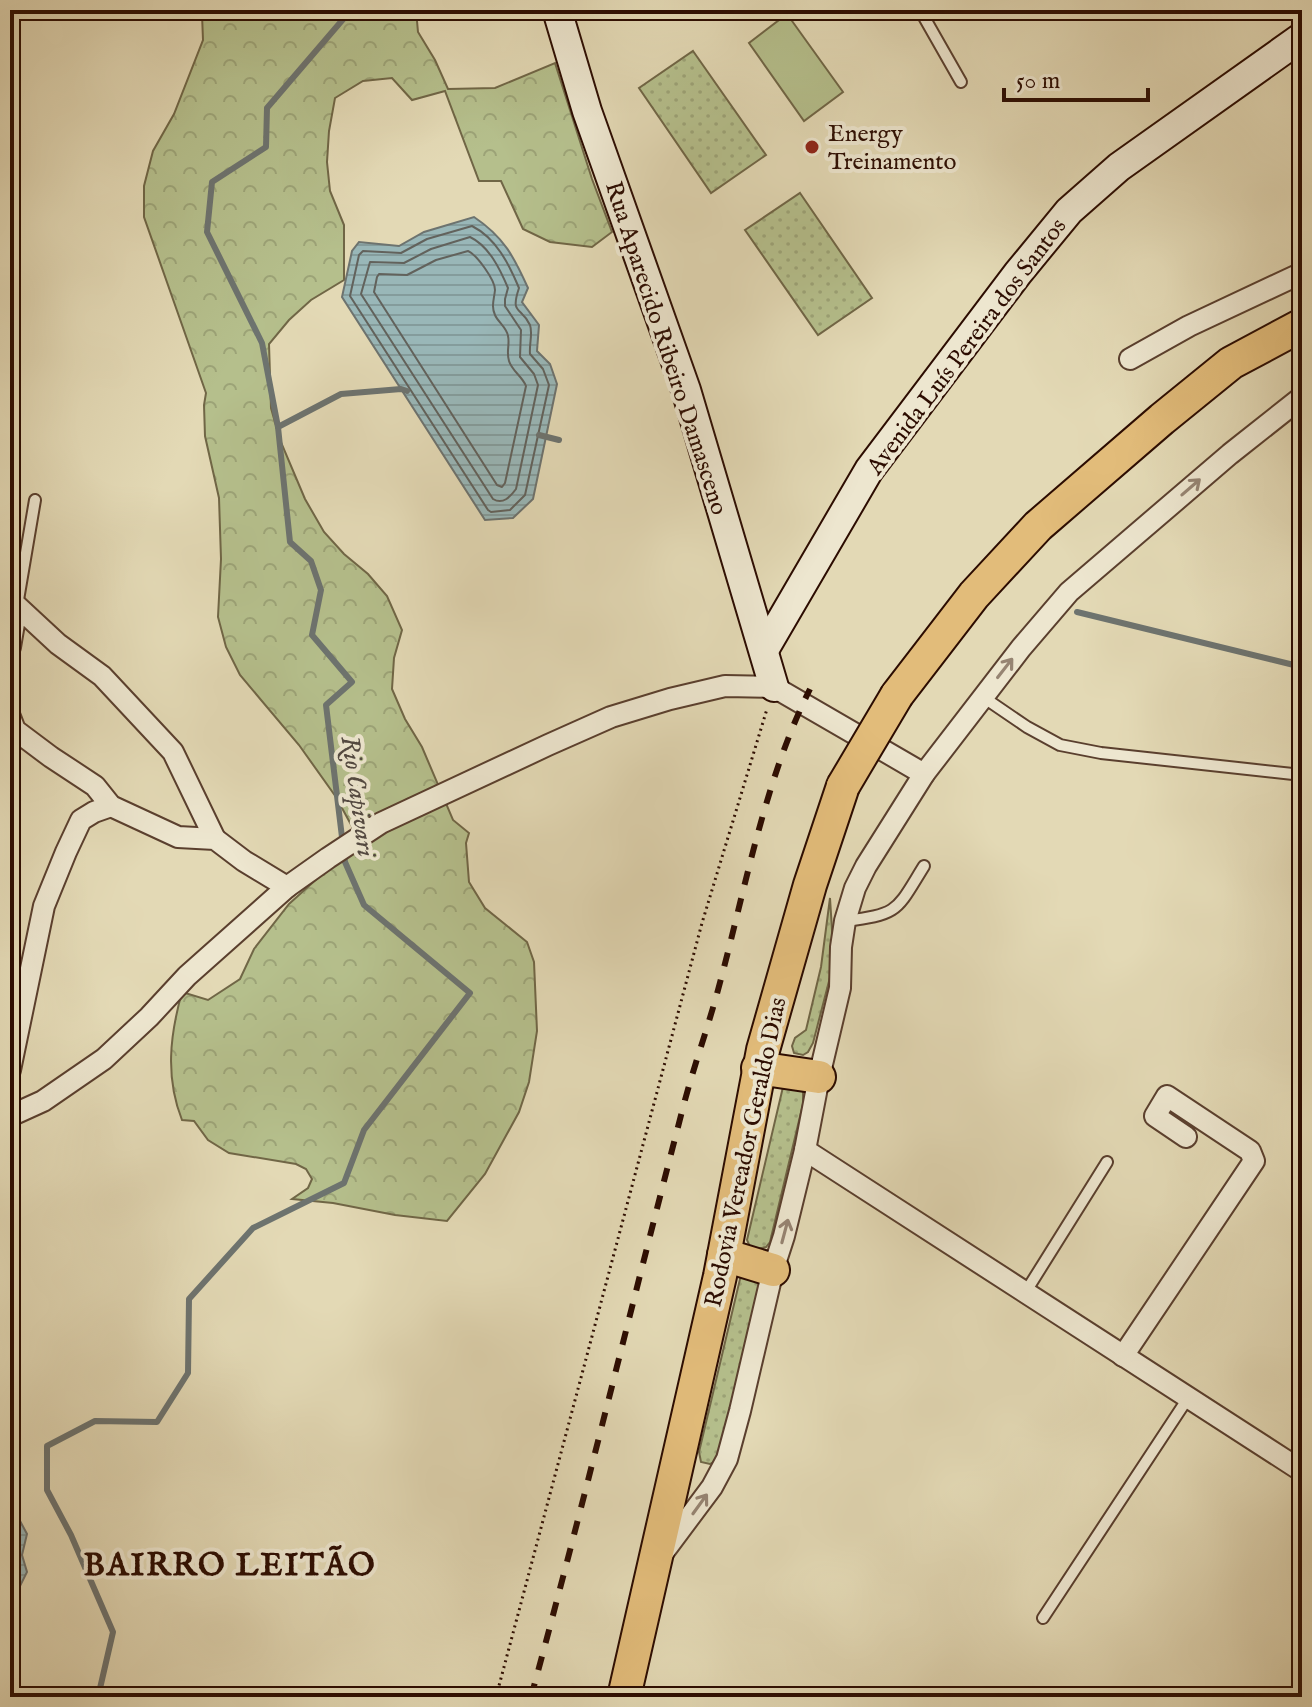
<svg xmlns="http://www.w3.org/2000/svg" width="1312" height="1707" viewBox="0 0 1312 1707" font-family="'IM FELL English',serif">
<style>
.grass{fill:url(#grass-dots);stroke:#706646;stroke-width:2}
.forest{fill:url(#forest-crowns);stroke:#706646;stroke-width:2}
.garden{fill:#b5bf8c;stroke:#706646;stroke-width:2}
.water{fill:url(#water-rules);stroke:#6d736f;stroke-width:2}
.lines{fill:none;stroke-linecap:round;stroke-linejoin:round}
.shore{stroke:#62625c;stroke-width:2}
.stream{stroke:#6d736f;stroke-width:6}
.lane-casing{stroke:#5a3f2e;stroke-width:14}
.street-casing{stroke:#5a3f2e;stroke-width:24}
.secondary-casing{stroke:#2c0c01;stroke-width:32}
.primary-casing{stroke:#2c0c01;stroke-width:36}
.path{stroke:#2c0c01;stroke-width:3;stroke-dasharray:2 4;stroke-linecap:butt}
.lane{stroke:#ede6cf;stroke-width:10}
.street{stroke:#ede6cf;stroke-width:20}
.secondary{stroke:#ede6cf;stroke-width:28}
.primary{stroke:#e2bc7a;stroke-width:32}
.rail{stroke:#2c0c01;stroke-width:6;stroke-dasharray:14 14;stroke-linecap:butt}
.primary-bridge-casing{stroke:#2c0c01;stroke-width:36;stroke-linecap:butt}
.primary-bridge{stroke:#e2bc7a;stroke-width:32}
.oneway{stroke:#968472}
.poi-dot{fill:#8f2418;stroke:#ede6cf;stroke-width:3}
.labels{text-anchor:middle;stroke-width:8;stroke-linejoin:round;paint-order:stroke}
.poi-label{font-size:24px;fill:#2c0c01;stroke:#ede6cf;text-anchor:start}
.street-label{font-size:24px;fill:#2c0c01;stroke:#ede6cf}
.water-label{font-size:26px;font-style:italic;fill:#524841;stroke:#ede6cf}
.district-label{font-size:32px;font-weight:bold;letter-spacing:2px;fill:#2c0c01;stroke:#ede6cf}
</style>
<defs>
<pattern id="grass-dots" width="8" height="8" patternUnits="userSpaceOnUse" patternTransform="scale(2)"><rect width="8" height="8" fill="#b5bf8c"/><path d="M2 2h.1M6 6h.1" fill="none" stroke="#9ca377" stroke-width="1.8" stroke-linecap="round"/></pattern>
<pattern id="forest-crowns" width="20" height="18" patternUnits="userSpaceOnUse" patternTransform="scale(2)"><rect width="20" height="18" fill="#b5bf8c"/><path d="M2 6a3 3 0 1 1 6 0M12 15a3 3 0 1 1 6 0" fill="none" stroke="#9ca377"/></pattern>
<pattern id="water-rules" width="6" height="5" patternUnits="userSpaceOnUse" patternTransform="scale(2)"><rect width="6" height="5" fill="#99b7b8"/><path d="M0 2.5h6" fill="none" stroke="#849c9c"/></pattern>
</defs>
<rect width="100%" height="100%" fill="#e3d9b5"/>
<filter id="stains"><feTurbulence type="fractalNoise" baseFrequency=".0025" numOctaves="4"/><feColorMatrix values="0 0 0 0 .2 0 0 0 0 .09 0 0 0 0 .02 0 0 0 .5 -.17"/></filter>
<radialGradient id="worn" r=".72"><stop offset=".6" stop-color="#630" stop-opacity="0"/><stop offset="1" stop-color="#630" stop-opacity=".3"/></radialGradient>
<g class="grass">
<polygon points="693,51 766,155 711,193 639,88"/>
<polygon points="800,193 872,298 818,335 745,230"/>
<polygon points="830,898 834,962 813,1043 808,1052 803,1055 794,1053 792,1046 795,1038 806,1030 821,967"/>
<polygon points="803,1085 803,1104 770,1242 766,1247 757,1249 750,1247 747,1240 783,1087"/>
<polygon points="749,1272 757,1276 761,1285 717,1460 710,1464 701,1462 699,1452 740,1279"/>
</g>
<path class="forest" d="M205,10h211l2,22 17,28 13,29 47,-1 60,-25 37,116 20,53 -20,15 -42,-5 -27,-13 -22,-48h-22l-34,-90 -33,9 -20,-22 -29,3 -28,17 -6,33 -2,31 3,29 14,34v55l-33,20 -22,20 -20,24 2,64 9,32 25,59 19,33 20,22 24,20 19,22 15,34 -8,28 -2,31 13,30 17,28 31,73 16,13 -3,10 3,39 16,26 42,34 7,20 3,69 -8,51 -10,30 -34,62 -38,47 -52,-6 -62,-12 -41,-4 16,-11 4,-9 -6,-10 -10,-5 -67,-11 -21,-13 -14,-19 -12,-1c-17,-43 -12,-85 0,-128l26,8 32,-21 14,-30 35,-45 62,-56 4,-16 -19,-35 -37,-52 -59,-70 -14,-28 -8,-30 3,-58 -2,-61 -14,-62 -1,-31 2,-12 -62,-176v-31l9,-35 21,-37 29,-74 -1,-26z"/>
<polygon class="garden" points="787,14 843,92 804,121 749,43"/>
<g class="water">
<path d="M474,217c30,20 40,40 54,71l-6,14 17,23 -2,26 13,13 7,20 -24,115 -20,19 -28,2 -143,-223 10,-46 7,-9 40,4 25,-14z"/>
<polygon points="19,1519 27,1534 22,1555 27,1572 17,1592 10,1645 10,1520"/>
</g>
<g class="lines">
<g class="shore">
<path d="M472,226c24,12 37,38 47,62 -9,27 2,18 11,37 3,8 -1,20 0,29l13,15 6,16 -24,110 -15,15 -19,2 -3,-2 -138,-214 9,-41 4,-4 38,2 26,-14z"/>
<path d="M470,237c19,9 30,32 38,51l-3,11v7l16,24 -1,27 14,17 4,11 -22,104c-6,8 -13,16 -23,10l-132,-205 9,-32 34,1 27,-14z"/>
<path d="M468,251c9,4 27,29 27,39 -1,10 -4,16 0,25 3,7 12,13 13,21 2,8 -2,16 1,25 3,10 13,15 17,25l-21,97 -3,4 -5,-2 -123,-193 3,-15 2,-3 28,1 29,-15z"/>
</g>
<g class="stream">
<polyline points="278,427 341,394 401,389 407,391"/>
<polyline points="539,435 559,440"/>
<polyline points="1077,612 1302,667"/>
<polyline points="98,1697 113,1632 71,1535 47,1490 47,1446 95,1421 157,1422 188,1373 189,1299 253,1228 344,1183 364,1130 470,993 364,905 345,862 326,705 352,682 312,635 321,590 311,561 290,542 278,427 262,343 207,232 212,182 266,147 267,108 351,10"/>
</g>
<defs>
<g id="lane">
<polyline points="920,10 961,82"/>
<polyline points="15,606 17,606 35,500"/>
<polyline points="983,697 1027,727 1060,745 1101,753 1302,775"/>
<path d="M845,921c55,-7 51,-10 79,-55"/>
<polyline points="1025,1293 1107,1162"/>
<polyline points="1043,1618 1188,1398"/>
</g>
<g id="street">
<polyline points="1130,359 1189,326 1302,273"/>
<polyline points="10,647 17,606 58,644 102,676 173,752 215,839"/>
<polyline points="10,717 15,730 51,757 95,786 111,806 178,837 215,839 244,861 287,887"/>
<polyline points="10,1070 44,906 66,852 81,820 94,812 111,806"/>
<polyline points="10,1116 43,1101 104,1059 149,1017 187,976 287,887 328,858 381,823 548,745 611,717 670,699 725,686 774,687 924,774"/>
<polyline points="805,1150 1302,1471"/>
<polyline points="1123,1356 1254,1161 1250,1151 1167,1096 1155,1116 1186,1137"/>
<polyline points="662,1554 712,1487 727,1459 740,1411 773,1270 784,1236 805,1150 819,1077 840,988 841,947 845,921 855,888 866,866 924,774 1021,648 1069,592 1230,454 1302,397"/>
</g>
<g id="secondary">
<polyline points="557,10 587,111 686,390 774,687"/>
<polyline points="764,650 869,470 1018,273 1069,211 1119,167 1302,37"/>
</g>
<g id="primary">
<polyline points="897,695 974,595 1038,526 1162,419 1231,363 1302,325"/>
<polyline points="758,1068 819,1077"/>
<polyline points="724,1255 773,1270"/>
<polyline points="624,1697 720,1276 763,1050 810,885 843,786"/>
</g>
</defs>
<use href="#lane" class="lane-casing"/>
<use href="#street" class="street-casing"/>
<use href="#secondary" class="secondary-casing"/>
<use href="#primary" class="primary-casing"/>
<polyline class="path" points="496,1697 702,923 767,709"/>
<use href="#lane" class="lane"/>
<use href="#street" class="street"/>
<use href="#secondary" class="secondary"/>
<use href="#primary" class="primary"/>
<path class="rail" d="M531,1697c54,-198 102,-398 154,-597 10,-37 23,-73 33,-110 27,-99 46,-209 92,-301"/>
<defs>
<polyline id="primary-bridge" points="843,786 897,695"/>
</defs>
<use href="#primary-bridge" class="primary-bridge-casing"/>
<use href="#primary-bridge" class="primary-bridge"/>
</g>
<defs><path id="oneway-shaft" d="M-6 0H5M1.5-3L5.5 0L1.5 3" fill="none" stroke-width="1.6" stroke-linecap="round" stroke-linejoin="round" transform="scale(2)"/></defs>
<g class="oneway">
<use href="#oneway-shaft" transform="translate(1191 487) rotate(-41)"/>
<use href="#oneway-shaft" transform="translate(1005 668) rotate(-52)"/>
<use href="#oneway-shaft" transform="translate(785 1231) rotate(-75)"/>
<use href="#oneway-shaft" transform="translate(700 1504) rotate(-54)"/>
</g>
<circle class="poi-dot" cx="812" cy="147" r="8"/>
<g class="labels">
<g class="poi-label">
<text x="828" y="141">Energy<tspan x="828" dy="28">Treinamento</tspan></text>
</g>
<g class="street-label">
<text transform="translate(966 346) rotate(-53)" y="8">Avenida Luís Pereira dos Santos</text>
<text transform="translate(667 348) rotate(72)" y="8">Rua Aparecido Ribeiro Damasceno</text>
<text transform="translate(745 1152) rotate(-78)" y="8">Rodovia Vereador Geraldo Dias</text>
</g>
<g class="water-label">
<text transform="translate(359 796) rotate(82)" y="9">Rio Capivari</text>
</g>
<g class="district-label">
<text x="230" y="1575">BAIRRO LEITÃO</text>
</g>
</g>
<rect width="1312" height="1707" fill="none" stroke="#e3d9b5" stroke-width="40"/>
<rect x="12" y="12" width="1288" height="1683" fill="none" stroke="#2c0c01" stroke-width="4"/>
<rect x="20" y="20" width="1272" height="1667" fill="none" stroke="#2c0c01" stroke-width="2"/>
<path d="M1004 88v12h144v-12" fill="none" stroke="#2c0c01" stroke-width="4"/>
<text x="1016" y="88" font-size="24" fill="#2c0c01" stroke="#ede6cf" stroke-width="6" paint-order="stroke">50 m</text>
<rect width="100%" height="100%" filter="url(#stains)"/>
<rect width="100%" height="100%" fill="url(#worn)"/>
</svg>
